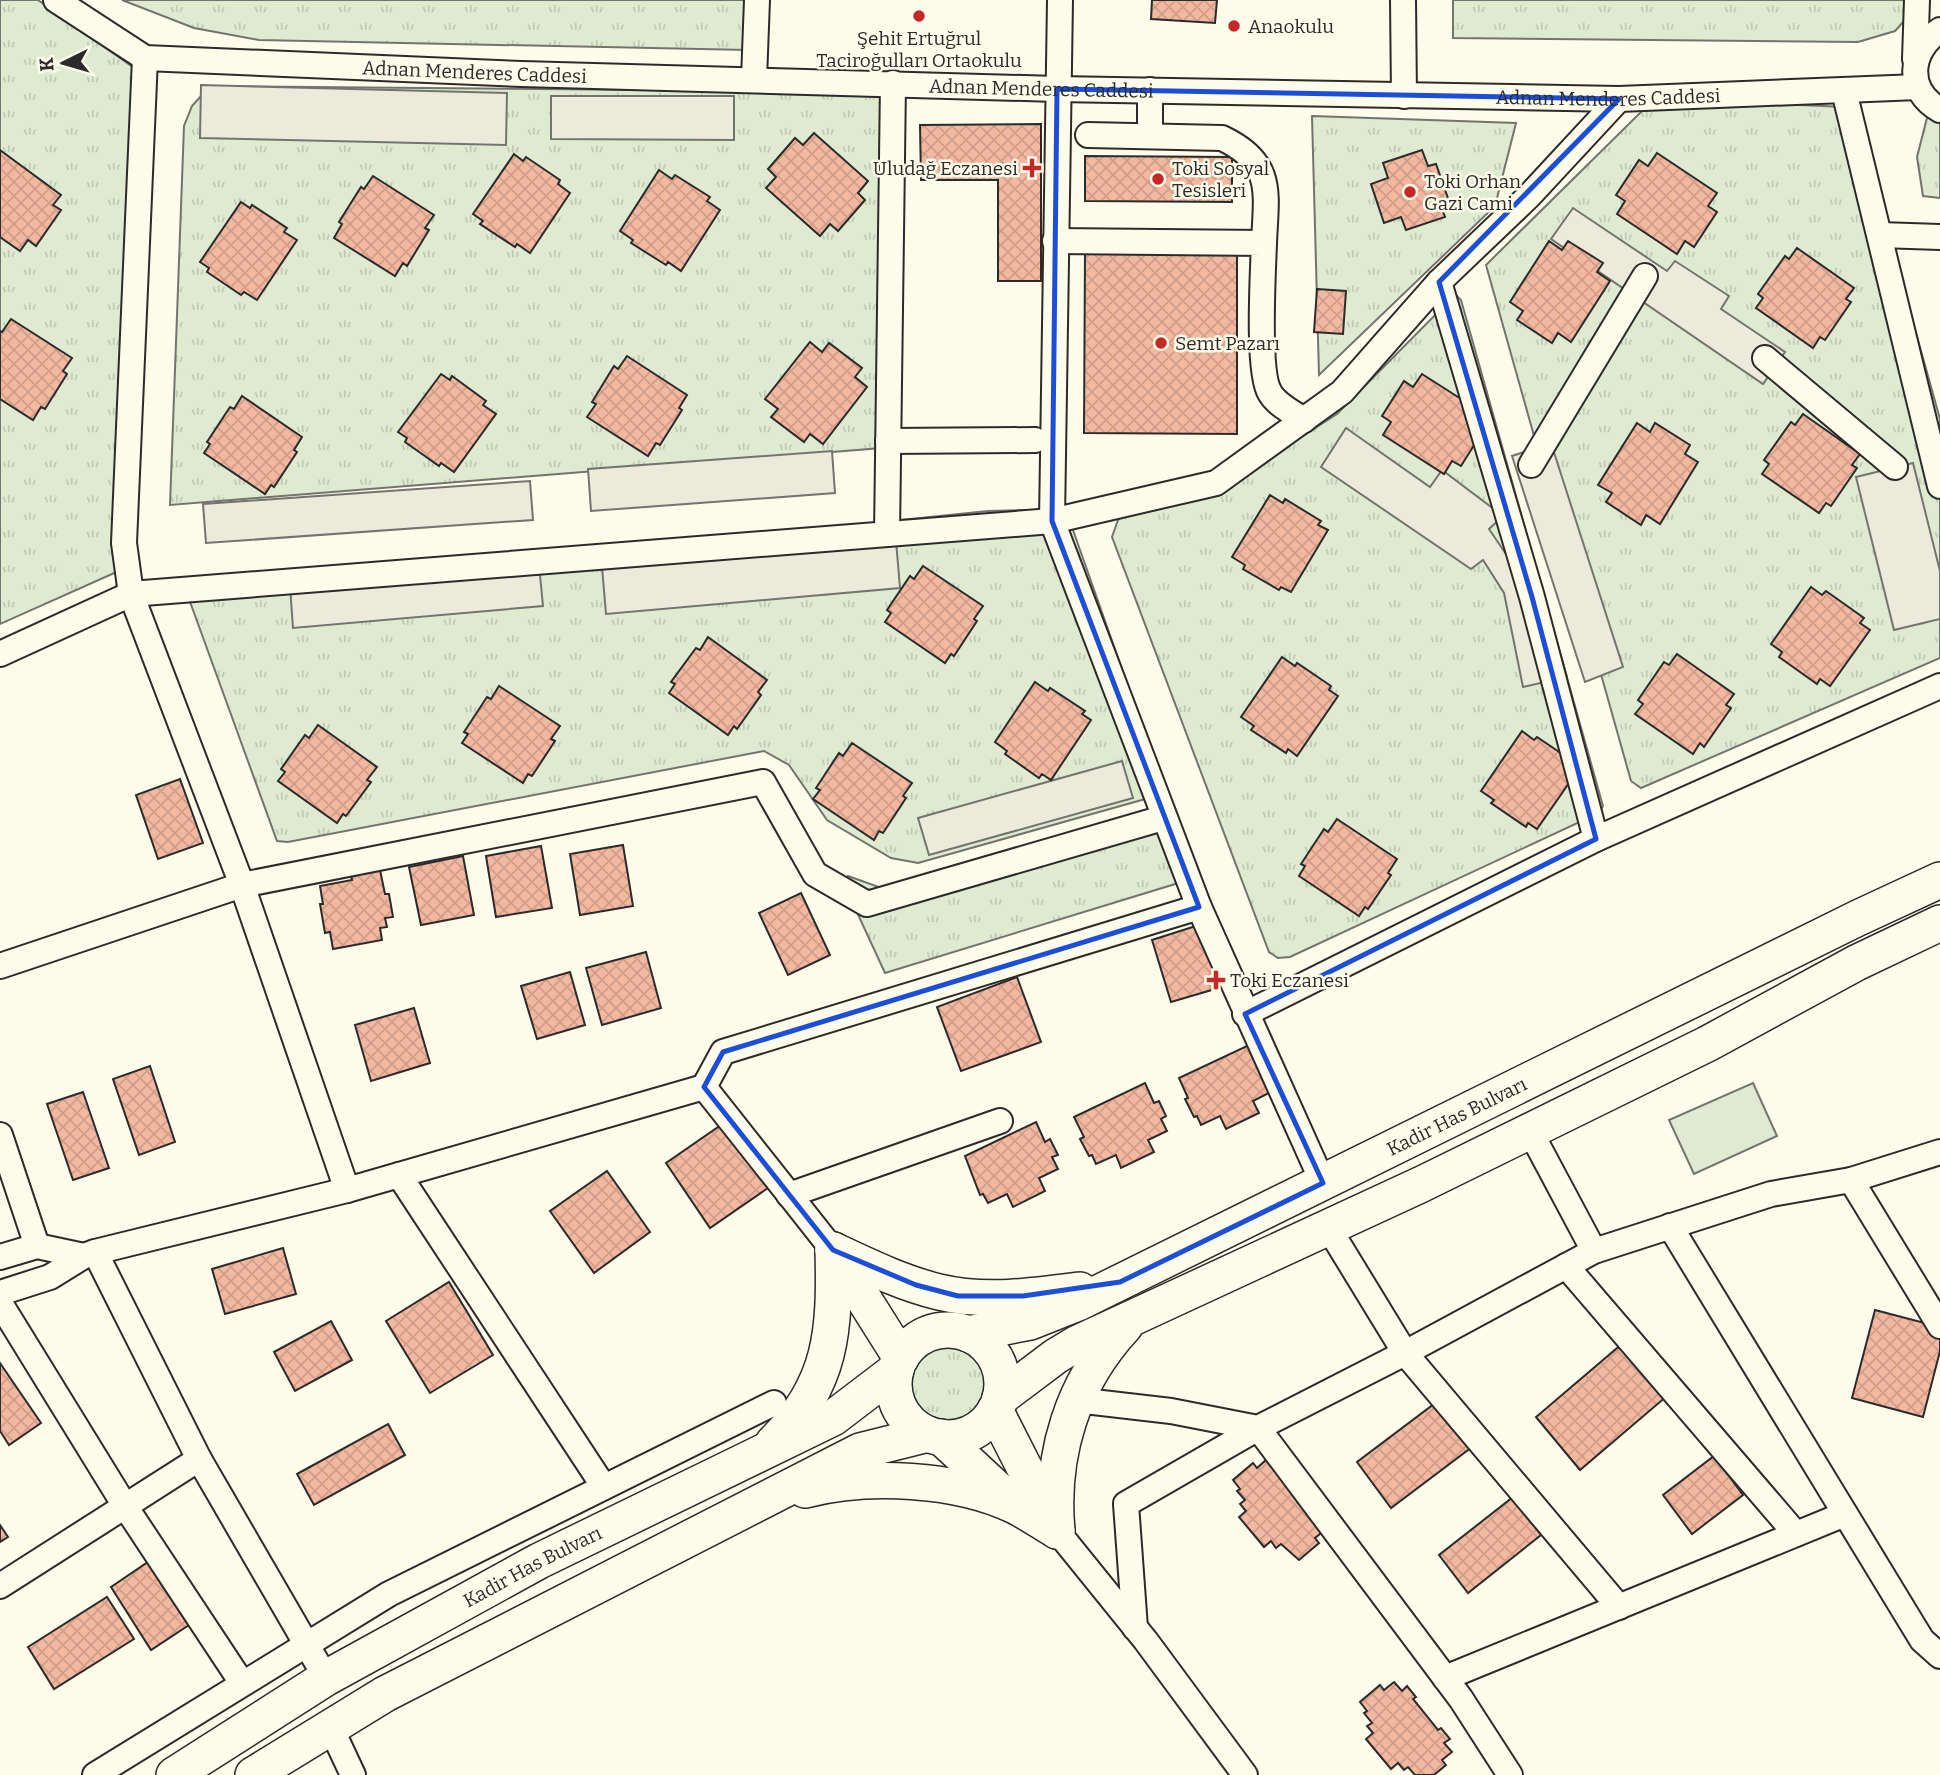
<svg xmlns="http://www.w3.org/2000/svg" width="1940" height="1775" viewBox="0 0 1940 1775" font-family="Bitter,serif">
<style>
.grass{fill:url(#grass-tufts);stroke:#74746e;stroke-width:2}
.garden{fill:#deebd1;stroke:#74746e;stroke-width:2}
.parking{fill:#eceadb;stroke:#74746e;stroke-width:2}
.building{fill:url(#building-cross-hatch);stroke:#2b2b2b;stroke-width:2}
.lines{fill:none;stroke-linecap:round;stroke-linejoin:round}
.minor-casing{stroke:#2b2b2b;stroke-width:28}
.highway-casing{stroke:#2b2b2b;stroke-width:38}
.minor{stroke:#fdfbea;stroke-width:24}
.highway{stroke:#fdfbea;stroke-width:35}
.marked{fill:none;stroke:#1d4ed8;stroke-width:5;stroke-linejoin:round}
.poi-dot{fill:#c62828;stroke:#fdfbea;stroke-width:2.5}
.labels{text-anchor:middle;stroke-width:5;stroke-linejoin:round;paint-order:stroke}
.poi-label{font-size:19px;fill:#2b2b2b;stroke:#fdfbea;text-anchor:start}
.street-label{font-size:19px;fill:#2b2b2b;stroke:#fdfbea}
</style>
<defs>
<pattern id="grass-tufts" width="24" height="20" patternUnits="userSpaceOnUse" patternTransform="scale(1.75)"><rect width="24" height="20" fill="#deebd1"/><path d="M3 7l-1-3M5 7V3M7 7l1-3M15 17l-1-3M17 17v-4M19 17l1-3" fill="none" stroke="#bfcab4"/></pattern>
<pattern id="building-cross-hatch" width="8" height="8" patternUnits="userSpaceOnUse" patternTransform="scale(1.75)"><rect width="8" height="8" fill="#f2b8a0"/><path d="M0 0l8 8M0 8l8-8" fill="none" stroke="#d09e8a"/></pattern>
</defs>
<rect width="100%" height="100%" fill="#fdfbea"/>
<g class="grass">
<polygon points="0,0 38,0 151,80 121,570 0,624"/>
<polygon points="122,0 758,0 748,50 259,40 194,28"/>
<polygon points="1453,0 1923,0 1895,31 1858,42 1453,38"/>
<polygon points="210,86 882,92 882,448 170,505 184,126 192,106"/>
<polygon points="1663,99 1845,107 1855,114 1940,419 1940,658 1641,788 1631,781 1486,265 1644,109"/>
<polygon points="1929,110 1940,116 1940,198 1923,196 1917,157"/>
<polygon points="1312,116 1516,123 1495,206 1319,375"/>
<polygon points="1457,296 1461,300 1603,806 1599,813 1290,957 1278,958 1269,952 1112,537 1118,520 1128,510 1219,490 1337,414 1449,301"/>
<polygon points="1026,510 1056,517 1073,530 1147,740 1163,794 918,863 891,858 827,820 789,765 764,751 288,842 277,841 189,599 195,593 988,511"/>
<polygon points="1176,825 1198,877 885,973 843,882 848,876 884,889"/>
<circle cx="948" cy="1383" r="42"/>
</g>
<polygon class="garden" points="1753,1083 1777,1136 1694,1174 1669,1120"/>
<g class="parking">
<polygon points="201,85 507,93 506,145 200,138"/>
<polygon points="551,96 734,96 734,140 551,139"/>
<polygon points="1573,208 1667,271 1675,261 1729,296 1721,309 1785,352 1763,384 1551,239"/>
<polygon points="1346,428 1430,487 1442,470 1503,516 1489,529 1512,563 1534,561 1567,677 1523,687 1504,593 1483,560 1471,569 1321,467"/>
<polygon points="1551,443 1623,667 1585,682 1512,456"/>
<polygon points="832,451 835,493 591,511 588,469"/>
<polygon points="1913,463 1940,571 1940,619 1894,630 1856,477"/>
<polygon points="530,481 533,520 206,543 203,504"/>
<polygon points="895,529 900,588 606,614 601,555"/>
<polygon points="539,565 543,606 293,628 290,586"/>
<polygon points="1122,761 1133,798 929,855 918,818"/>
</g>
<g class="building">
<polygon points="1152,0 1217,0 1215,23 1151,19"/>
<polygon points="1041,124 1041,281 998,281 998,180 921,180 920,125"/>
<polygon points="814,133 868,181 858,193 865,200 838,231 830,224 820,236 766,188 776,177 768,169 795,138 803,145"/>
<polygon points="0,150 61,195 53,205 61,210 36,246 28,240 20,251 0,237"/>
<polygon points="1422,150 1428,166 1436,164 1449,201 1440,204 1445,217 1406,230 1401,217 1384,223 1371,184 1388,178 1383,163"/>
<polygon points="1657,153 1717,193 1708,206 1717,212 1694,247 1685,241 1677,254 1617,214 1625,201 1616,195 1639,160 1648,166"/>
<polygon points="514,154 523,161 526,157 560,180 558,184 570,193 530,253 517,244 515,247 480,224 483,221 473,214"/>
<polygon points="1085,156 1232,157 1232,202 1085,201"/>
<polygon points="659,170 672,179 675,175 710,197 707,201 720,210 681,271 668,262 666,265 631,243 633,240 620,231"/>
<polygon points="373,176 434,215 425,228 429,230 407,266 403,263 395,276 334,238 342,224 339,222 361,187 364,189"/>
<polygon points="241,202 250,208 252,205 287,228 284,232 297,240 257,300 244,292 241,295 207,272 209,268 200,262"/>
<polygon points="1549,241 1562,250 1568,241 1603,263 1597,272 1610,281 1571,342 1558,333 1552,343 1517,320 1523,311 1510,302"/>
<polygon points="1797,248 1854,288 1846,299 1851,302 1825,340 1820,337 1813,348 1756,308 1763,298 1758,294 1785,256 1789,259"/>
<polygon points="1085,252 1237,252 1237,434 1084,433"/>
<polygon points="1317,289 1346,291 1343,334 1314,332"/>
<polygon points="11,319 72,358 63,371 67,374 45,409 41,407 33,420 0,399 0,331 2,332"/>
<polygon points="810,342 822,352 829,343 862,368 855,377 867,387 823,444 810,434 804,442 771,417 778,409 765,399"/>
<polygon points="627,356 687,395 679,408 682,410 660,445 656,443 648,456 587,417 596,404 592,402 614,366 618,369"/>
<polygon points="441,374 450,380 452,376 486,401 483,405 496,414 454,472 441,463 439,466 405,442 407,438 398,432"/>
<polygon points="1422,374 1483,413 1483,431 1461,466 1452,461 1444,474 1383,435 1391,422 1382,416 1404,381 1413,387"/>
<polygon points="242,396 302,437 294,450 297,452 274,487 271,485 265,494 204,453 210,444 207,442 230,407 234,409"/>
<polygon points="1803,414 1860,454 1852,465 1857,468 1831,506 1826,503 1819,513 1762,474 1769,464 1764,460 1791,422 1795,425"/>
<polygon points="1637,423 1650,432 1655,423 1690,445 1685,454 1698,462 1660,524 1646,515 1641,525 1606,502 1612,493 1598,485"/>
<polygon points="1270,495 1283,503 1285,499 1321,521 1318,525 1328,530 1291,592 1281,587 1279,590 1243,569 1245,565 1232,557"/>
<polygon points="923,566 983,606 974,619 977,621 954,656 951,654 945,663 885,622 891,613 887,610 910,576 914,579"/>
<polygon points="1811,587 1822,595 1826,591 1864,618 1860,623 1870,630 1830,686 1820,679 1817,684 1779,657 1782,652 1771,644"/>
<polygon points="708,637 767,680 758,692 761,695 737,729 734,726 728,735 669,693 675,684 671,682 696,648 700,650"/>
<polygon points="1677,654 1734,694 1726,705 1731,708 1704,747 1700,743 1693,754 1635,714 1643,704 1638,700 1664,662 1669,665"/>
<polygon points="1282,657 1295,666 1297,663 1331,686 1329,690 1338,696 1297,756 1288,749 1286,753 1251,730 1254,726 1241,717"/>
<polygon points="1035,682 1048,691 1050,688 1085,711 1082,714 1091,720 1051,780 1042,774 1039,778 1005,754 1007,751 995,742"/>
<polygon points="499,686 560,726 551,739 555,741 532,776 528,774 523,783 462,743 468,734 464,732 487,697 491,699"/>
<polygon points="318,725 377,767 367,780 371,782 346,816 343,814 337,823 278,781 285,772 281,769 305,735 309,738"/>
<polygon points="1522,731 1534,740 1537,737 1571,760 1578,770 1537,829 1528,823 1526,827 1491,803 1494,800 1481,791"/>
<polygon points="852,743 912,783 903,796 906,798 883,833 879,831 874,840 813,799 820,790 816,788 839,753 843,756"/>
<polygon points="180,779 203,843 158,859 136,795"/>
<polygon points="1337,819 1397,859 1388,873 1391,875 1368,909 1365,907 1359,916 1299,876 1305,866 1301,864 1324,829 1328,832"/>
<polygon points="623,845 633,906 580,915 570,854"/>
<polygon points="541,846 552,908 496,917 486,856"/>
<polygon points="463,856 474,915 421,925 409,867"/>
<polygon points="380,870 385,894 389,894 393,917 385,918 387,927 380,928 382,940 333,949 330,932 325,933 320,904 323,904 320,886 352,880 351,875"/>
<polygon points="801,893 830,955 788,975 759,913"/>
<polygon points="1202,924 1222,987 1171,1002 1152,940"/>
<polygon points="646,952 661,1008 602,1025 586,968"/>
<polygon points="570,972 585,1025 537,1039 521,986"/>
<polygon points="1017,977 1041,1042 961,1071 937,1007"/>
<polygon points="414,1008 430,1063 371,1081 355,1025"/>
<polygon points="1249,1045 1271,1092 1253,1101 1259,1113 1226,1129 1220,1116 1201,1125 1197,1116 1194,1117 1185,1099 1188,1098 1179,1078"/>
<polygon points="150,1066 175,1142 139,1155 113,1079"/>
<polygon points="1145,1083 1154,1103 1159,1101 1166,1116 1161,1119 1167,1131 1148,1140 1154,1152 1121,1168 1116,1155 1096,1164 1092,1155 1089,1156 1080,1139 1084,1137 1074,1117"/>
<polygon points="83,1092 109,1168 73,1180 47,1104"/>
<polygon points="1036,1122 1045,1142 1050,1139 1058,1155 1052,1157 1058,1169 1039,1178 1045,1191 1013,1207 1007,1194 988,1203 983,1194 980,1195 965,1156"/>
<polygon points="724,1123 768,1188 710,1228 666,1163"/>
<polygon points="607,1171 650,1232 594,1273 550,1211"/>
<polygon points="283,1248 296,1294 225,1314 212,1269"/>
<polygon points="449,1282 493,1355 430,1393 386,1321"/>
<polygon points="1875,1310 1940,1327 1940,1351 1923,1417 1852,1398"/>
<polygon points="331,1321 352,1360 295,1391 274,1352"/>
<polygon points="1623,1343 1667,1396 1580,1470 1536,1417"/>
<polygon points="0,1363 41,1423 9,1445 0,1431"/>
<polygon points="1438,1401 1472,1447 1391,1508 1357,1462"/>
<polygon points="388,1424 405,1455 314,1505 297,1474"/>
<polygon points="1714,1456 1743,1495 1692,1534 1663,1495"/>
<polygon points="1267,1459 1325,1530 1315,1538 1319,1543 1299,1560 1281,1544 1276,1548 1271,1541 1264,1547 1239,1517 1246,1511 1240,1504 1245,1500 1237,1491 1240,1489 1233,1480 1253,1463 1257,1468"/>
<polygon points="1513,1497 1541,1535 1468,1593 1439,1555"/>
<polygon points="0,1525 8,1537 0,1542"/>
<polygon points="148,1562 189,1625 151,1650 111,1587"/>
<polygon points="107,1597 134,1639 54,1689 28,1647"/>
<polygon points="1394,1682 1402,1691 1407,1686 1416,1697 1413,1699 1438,1730 1441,1728 1450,1739 1444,1743 1452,1752 1442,1760 1446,1765 1434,1775 1415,1775 1408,1767 1404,1770 1398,1763 1391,1769 1366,1739 1373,1733 1367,1726 1372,1723 1364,1713 1367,1711 1360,1702 1380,1685 1384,1690"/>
</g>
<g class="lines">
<defs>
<g id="minor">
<path id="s1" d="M56,0l89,58 377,16 535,15 562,10 299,-12"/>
<polyline points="1060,0 1052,521 1199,907 1323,1183"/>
<polyline points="1403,0 1404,96"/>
<path d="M1940,30c-31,21 -35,60 0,80"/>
<polyline points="145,58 124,543 131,594 242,885 347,1190 704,1087 833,1250"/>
<polyline points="1915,59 1917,0"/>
<polyline points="754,79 757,0"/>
<polyline points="1844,91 1940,486"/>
<path d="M1088,135l134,3c53,25 44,55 42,105"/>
<polyline points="1150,136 1150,90"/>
<polyline points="1880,235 1940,237"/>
<path d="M1055,241l209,2c-1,29 -7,130 6,150 7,12 22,19 34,27"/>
<polyline points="1439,282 1532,597 1596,839"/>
<polyline points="1765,358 1895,467"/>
<polyline points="888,441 1035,440"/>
<polyline points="1531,465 1645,276"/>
<polyline points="887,534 893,83"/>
<polyline points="0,654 131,594 1052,521 1216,483 1342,392 1439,282 1529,196 1619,99"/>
<polyline points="0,966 242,885 763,782 815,874 867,904 1163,818"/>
<polyline points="1245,1014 1596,839 1940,686"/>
<polyline points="704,1087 723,1052 1199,907"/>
<polyline points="1530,1131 1594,1251"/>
<polyline points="0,1135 37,1246"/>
<polyline points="399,1175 604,1487"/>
<polyline points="1851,1180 1940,1326"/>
<polyline points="789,1195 1000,1121"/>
<polyline points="1670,1226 1922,1640 1940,1656"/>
<polyline points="1328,1227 1405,1353 1619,1607"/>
<polyline points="95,1252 199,1459 326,1678"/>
<polyline points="0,1257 37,1246 84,1256"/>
<polyline points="1566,1266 1796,1534"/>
<polyline points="0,1293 50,1277 84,1256 95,1252 347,1190"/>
<polyline points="0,1303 125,1506 242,1683"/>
<polyline points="1076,1400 1171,1411 1258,1428 1405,1353 1594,1251 1771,1194 1851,1180 1940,1152"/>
<polyline points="1057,1531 1146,1641 1245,1775"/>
<polyline points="0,1586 199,1459"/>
<polyline points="1135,1628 1126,1504 1258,1428 1461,1699 1510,1775"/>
<polyline points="1445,1678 1845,1514"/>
<polyline points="331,1728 353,1775"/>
<polyline points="95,1775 389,1594 774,1403"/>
</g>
<g id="highway">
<path d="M833,1250c34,16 69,33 106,42 45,11 96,4 141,-2"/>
<polyline points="833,1250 901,1358"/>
<circle cx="948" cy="1384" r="54"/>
<path id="s2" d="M968,1334l62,-12 48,-19 780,-385 82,-38"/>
<polyline points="1000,1398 1056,1356 1076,1344 1422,1184 1707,1044 1856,963 1940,923"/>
<polyline points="995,1410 1052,1522"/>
<polyline points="941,1437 1008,1499"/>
<path d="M773,1443c60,-59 62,-114 60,-193"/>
<path d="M805,1490c63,-16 151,-12 210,16 14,7 28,17 42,25"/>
<path d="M1057,1531c-7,-76 15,-148 68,-205"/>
<path id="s3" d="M174,1775l152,-97 213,-117 294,-143 63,-48"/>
<polyline points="253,1775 385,1694 860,1451 928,1434"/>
</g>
</defs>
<use href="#minor" class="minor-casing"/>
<use href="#highway" class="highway-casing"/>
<use href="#minor" class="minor"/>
<use href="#highway" class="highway"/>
</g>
<path class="marked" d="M1057,89l562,10 -180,183 93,315 64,242 -351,175 78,169 -203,99 -97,14h-65l-42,-11 -83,-35 -129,-163 19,-35 476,-145 -147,-386z"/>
<g class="poi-dot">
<circle cx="919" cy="16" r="7"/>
<circle cx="1234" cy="26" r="7"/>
<path d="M1028.5 157.5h7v7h7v7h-7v7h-7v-7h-7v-7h7z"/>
<circle cx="1158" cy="179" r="7"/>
<circle cx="1410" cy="192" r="7"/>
<circle cx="1161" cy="343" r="7"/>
<path d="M1212.5 969.5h7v7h7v7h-7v7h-7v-7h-7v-7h7z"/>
</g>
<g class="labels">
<g class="poi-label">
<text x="1248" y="33">Anaokulu</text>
<text x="919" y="45" text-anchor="middle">Şehit Ertuğrul<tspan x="919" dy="22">Taciroğulları Ortaokulu</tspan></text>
<text x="1018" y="175" text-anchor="end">Uludağ Eczanesi</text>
<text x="1172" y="175">Toki Sosyal<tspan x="1172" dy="22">Tesisleri</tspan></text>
<text x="1424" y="188">Toki Orhan<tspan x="1424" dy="22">Gazi Cami</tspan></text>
<text x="1175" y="350">Semt Pazarı</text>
<text x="1230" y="987">Toki Eczanesi</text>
</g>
<g class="street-label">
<text dy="7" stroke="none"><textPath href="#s1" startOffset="436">Adnan Menderes Caddesi</textPath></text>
<text dy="7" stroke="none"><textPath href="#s1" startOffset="1003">Adnan Menderes Caddesi</textPath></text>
<text dy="7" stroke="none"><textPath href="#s1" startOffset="1570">Adnan Menderes Caddesi</textPath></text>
<text dy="7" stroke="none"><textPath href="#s2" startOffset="537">Kadir Has Bulvarı</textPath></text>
<text dy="7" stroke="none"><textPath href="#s3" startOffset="415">Kadir Has Bulvarı</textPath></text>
</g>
</g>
<g transform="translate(63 63) rotate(265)" stroke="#fdfbea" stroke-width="5" paint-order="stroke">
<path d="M0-5L12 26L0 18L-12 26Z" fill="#2b2b2b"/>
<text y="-10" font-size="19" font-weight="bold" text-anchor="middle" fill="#2b2b2b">K</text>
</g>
</svg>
